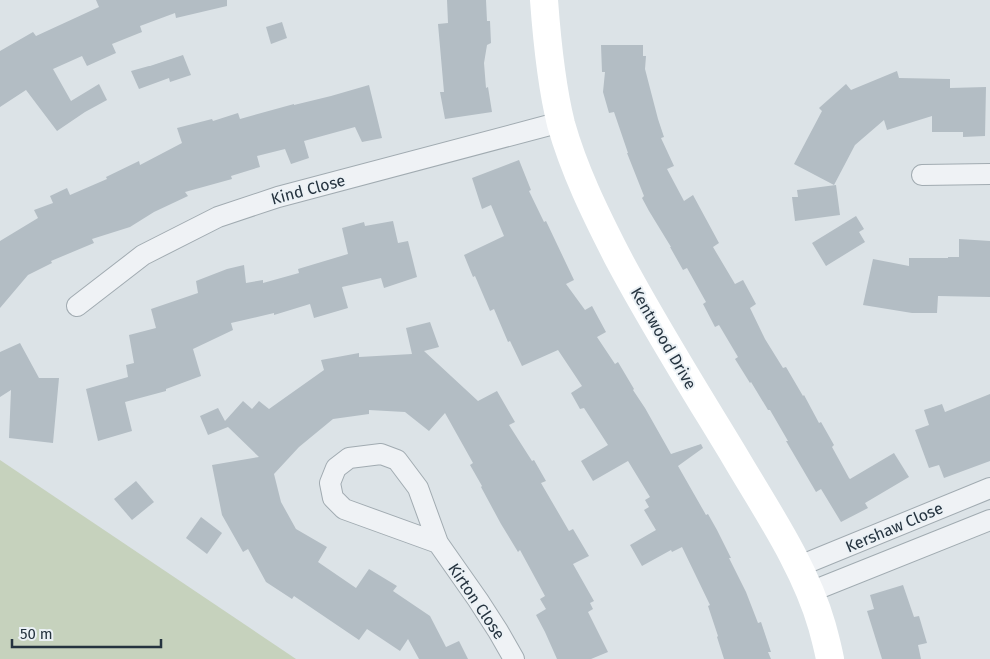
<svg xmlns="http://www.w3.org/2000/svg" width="990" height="659" viewBox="0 0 990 659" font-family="'Fira Sans',sans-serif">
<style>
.green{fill:#c6d2bd}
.building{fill:#b3bdc4}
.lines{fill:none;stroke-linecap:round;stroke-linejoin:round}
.street-casing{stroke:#a1abb1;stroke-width:22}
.street{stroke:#eff2f5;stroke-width:20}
.secondary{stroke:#fff;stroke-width:28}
.labels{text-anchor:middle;stroke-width:4;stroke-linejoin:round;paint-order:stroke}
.street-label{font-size:16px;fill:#25333f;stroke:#ebf1f5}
</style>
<rect width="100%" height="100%" fill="#dce3e7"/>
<polygon class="green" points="0,460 296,659 0,659"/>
<g class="building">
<polygon points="96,0 227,0 227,6 176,18 175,13 140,26 142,32 112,44 116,53 87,66 82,56 53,69 71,101 99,84 107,100 85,112 57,131 26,90 0,107 0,51 33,32 36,36 99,7"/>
<polygon points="447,0 486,0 487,21 490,21 491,43 487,45 484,63 486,88 488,87 492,112 445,119 440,92 444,92 438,24 448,23"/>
<polygon points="282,22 287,38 271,44 266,27"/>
<polygon points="601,45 643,45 643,56 646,56 645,69 658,119 664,137 661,138 674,166 667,169 684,201 693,195 719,243 713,247 735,284 743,280 756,304 750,308 765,339 783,368 786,367 803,396 804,395 819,423 821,422 834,445 832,447 849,478 850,479 894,453 909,477 865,503 868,508 841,522 821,489 816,492 786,441 788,441 770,410 768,410 751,382 750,383 735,359 738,357 719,325 715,327 703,304 706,302 687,268 683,270 670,247 671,247 649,211 642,198 644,196 627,153 628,153 614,112 609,113 603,92 605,72 602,72"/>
<polygon points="183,55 191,75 170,82 169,78 139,89 131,71 149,66 150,66"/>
<polygon points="897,71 899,78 950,79 950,88 986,87 985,136 963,137 963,132 932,132 932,116 887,130 884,120 855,145 834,185 794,164 822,111 819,108 846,84 851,90"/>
<polygon points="369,85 382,138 362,142 355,127 304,141 309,158 291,164 285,149 257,156 260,167 231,176 232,179 185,192 188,196 154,212 130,227 92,239 94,243 51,261 52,263 28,275 0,308 0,241 38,218 34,210 53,203 50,196 67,188 70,195 107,179 106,177 139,161 140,165 182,143 177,128 212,119 213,121 238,113 240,119 294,104 294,105 331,96"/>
<polygon points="519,160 531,190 529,191 544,222 546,221 574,280 566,284 585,310 592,306 606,332 597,337 615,364 618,362 634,389 633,390 645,408 671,454 701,444 703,448 678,466 706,515 708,514 717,530 731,558 729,558 746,592 758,623 761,622 771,652 768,652 771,659 724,659 717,637 718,636 708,606 710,605 682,547 672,552 671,550 642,566 630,545 656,530 644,510 649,507 645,500 650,497 628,461 593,481 581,461 608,445 584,408 580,409 571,393 582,386 558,350 522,366 510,341 508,342 494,309 490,311 475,276 473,277 464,255 504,236 491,205 482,209 472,178"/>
<polygon points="836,185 840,215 795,221 792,197 798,197 797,190"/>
<polygon points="856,216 864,229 859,232 865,242 826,266 812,243"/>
<polygon points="393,221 398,243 408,241 417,277 384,288 381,278 342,287 348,308 314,318 310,304 274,315 274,313 231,323 233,330 193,349 201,376 166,389 166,391 125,402 132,431 98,441 86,389 128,377 126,365 134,363 129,335 156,328 151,309 198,293 196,281 227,269 244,265 246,283 263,280 263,283 299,273 298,269 348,254 342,228 364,222 365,226"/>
<polygon points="959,239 990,241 990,297 938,296 937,313 912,313 863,305 873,259 909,266 909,258 948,258 948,257 959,257"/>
<polygon points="430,322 439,347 424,351 478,401 497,391 515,422 509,425 532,461 534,460 546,481 541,483 569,531 573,529 589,556 573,564 594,601 590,603 593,609 588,612 608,652 591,659 557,659 545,632 536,615 546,609 540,599 545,596 520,550 518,552 501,524 481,487 482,486 470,465 473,463 445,413 429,431 405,412 369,410 369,414 333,419 299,447 274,474 281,502 296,529 327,547 318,562 356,588 369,569 397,586 393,591 430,616 446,647 459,641 468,659 419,659 408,639 400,651 367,629 359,640 294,596 292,599 266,582 248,549 243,552 222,515 212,465 259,457 228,427 208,435 200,416 218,408 225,421 243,401 252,409 259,401 269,409 324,370 321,360 359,353 359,357 412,354 406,328"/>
<polygon points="20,343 39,378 59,378 53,443 9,438 11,390 0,397 0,352"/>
<polygon points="990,394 990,461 944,478 939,465 929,468 915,430 929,425 924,410 942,404 945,412"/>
<polygon points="136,481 154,502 132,520 114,499"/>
<polygon points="201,517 222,533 207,554 186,538"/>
<polygon points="903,585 914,617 919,616 927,643 918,645 921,659 882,659 867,611 874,609 870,595"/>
</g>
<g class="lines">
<defs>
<g id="street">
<polyline points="922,175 990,174"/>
<polyline points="77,306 143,255 218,217 278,197 561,122"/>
<polyline points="438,543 344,509 333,498 330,483 336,468 349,458 381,454 397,460 418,488 438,543 478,600 498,631 514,659"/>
<polyline points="797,567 990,488"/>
<polyline points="810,592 990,520"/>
</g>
</defs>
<use href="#street" class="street-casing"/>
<use href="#street" class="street"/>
<path class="secondary" d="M544,0c3,41 7,84 17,124 13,46 34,89 56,132 36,68 77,133 117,199 31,53 71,111 88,171 3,11 6,22 8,33"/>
</g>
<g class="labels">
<g class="street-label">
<text transform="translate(308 189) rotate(-15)" y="6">Kind Close</text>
<text transform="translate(664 338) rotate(60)" y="6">Kentwood Drive</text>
<text transform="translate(894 527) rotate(-23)" y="6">Kershaw Close</text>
<text transform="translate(477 601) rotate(56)" y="6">Kirton Close</text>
</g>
</g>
<path d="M12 639v8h149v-8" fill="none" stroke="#25333f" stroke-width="2.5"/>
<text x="20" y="639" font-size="15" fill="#25333f" stroke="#ebf1f5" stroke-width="4" paint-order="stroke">50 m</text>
</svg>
